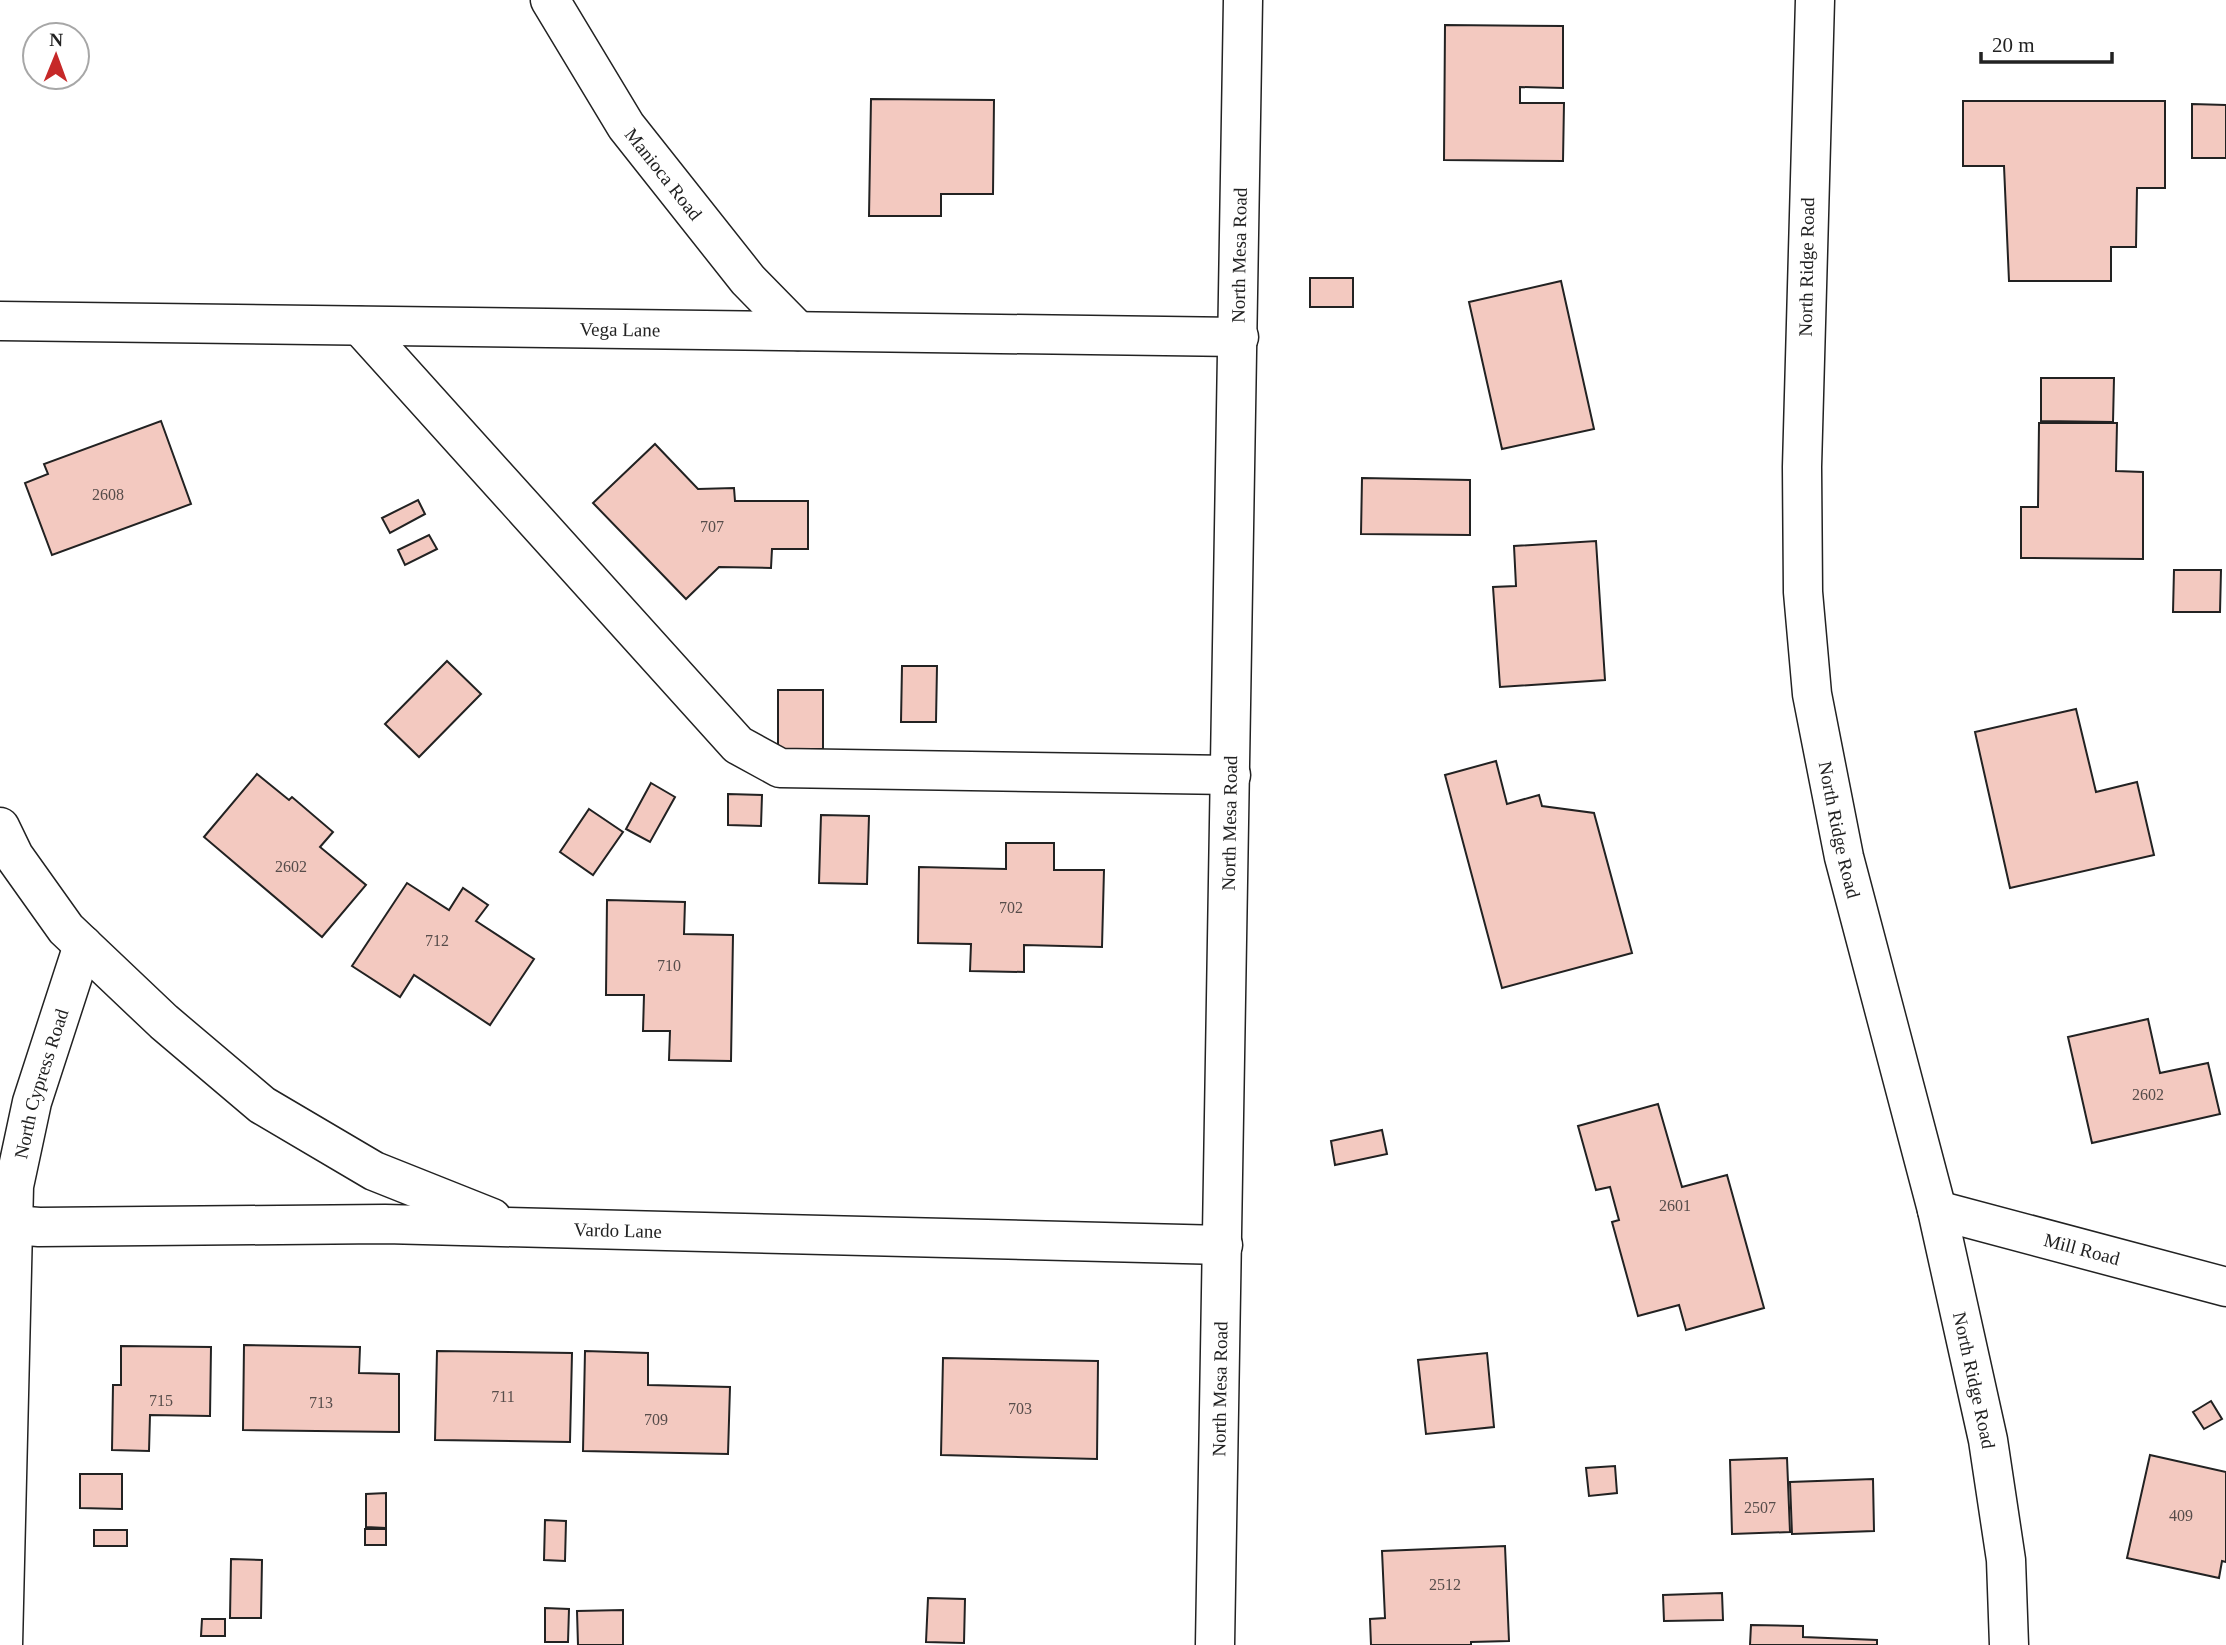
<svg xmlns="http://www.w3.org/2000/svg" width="2226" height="1645" viewBox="0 0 2226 1645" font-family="Georgia,serif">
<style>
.building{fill:#f3c9c0;stroke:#222;stroke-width:2}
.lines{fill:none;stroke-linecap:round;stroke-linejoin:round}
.minor-casing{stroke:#222;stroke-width:41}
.minor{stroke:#fff;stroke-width:38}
.labels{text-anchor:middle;stroke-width:5;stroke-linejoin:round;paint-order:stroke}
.number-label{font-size:16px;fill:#564c4a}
.street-label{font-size:19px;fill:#222;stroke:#fff}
</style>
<rect width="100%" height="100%" fill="#fff"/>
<g class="building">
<polygon points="1445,25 1563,26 1563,88 1520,87 1520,103 1564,103 1563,161 1444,160"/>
<polygon points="871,99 994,100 993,194 941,194 941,216 869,216"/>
<polygon points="1963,101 2165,101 2165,188 2137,188 2136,247 2111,247 2111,281 2009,281 2004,166 1963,166"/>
<polygon points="2192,104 2226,105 2226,158 2192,158"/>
<rect x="1310" y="278" width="43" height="29"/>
<polygon points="1561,281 1594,429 1502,449 1469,302"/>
<polygon points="2041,378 2114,378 2113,422 2041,421"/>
<polygon points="161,421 191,504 52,555 25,483 48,474 44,464"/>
<polygon points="2039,423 2117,423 2116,471 2143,472 2143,559 2021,558 2021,507 2038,507"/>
<polygon points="655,444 698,489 734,488 735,501 808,501 808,549 772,549 771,568 719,567 686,599 593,503"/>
<polygon points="1362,478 1470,480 1470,535 1361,534"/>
<polygon points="418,500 425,514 390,533 382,518"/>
<polygon points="429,535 437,549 405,565 398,550"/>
<polygon points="1596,541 1605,680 1500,687 1493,587 1516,586 1514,546"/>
<polygon points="2174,570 2221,570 2220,612 2173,612"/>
<polygon points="447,661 481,694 419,757 385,724"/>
<polygon points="902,666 937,666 936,722 901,722"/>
<rect x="778" y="690" width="45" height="59"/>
<polygon points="2076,709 2096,792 2137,782 2154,855 2010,888 1975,732"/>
<polygon points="1496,761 1507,804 1539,795 1542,806 1594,813 1632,953 1502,988 1445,775"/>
<polygon points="257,774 289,800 292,797 333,832 320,847 366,885 322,937 204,837"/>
<polygon points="651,783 675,797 650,842 626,829"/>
<polygon points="728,794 762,795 761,826 728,825"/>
<polygon points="589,809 623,832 593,875 560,852"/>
<polygon points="821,815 869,816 867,884 819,883"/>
<polygon points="1006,843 1054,843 1054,870 1104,870 1102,947 1024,945 1024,972 970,971 971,944 918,943 919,867 1006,869"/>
<polygon points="407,883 449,910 463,888 488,905 476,921 534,959 490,1025 414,975 400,997 352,966"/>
<polygon points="607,900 685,902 684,934 733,935 731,1061 669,1060 670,1031 643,1031 644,995 606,995"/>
<polygon points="2148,1019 2160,1073 2208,1063 2220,1114 2092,1143 2068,1037"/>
<polygon points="1658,1104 1682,1187 1727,1175 1764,1308 1686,1330 1679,1305 1638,1316 1612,1222 1619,1220 1610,1187 1596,1190 1578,1126"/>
<polygon points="1382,1130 1387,1154 1335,1165 1331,1141"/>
<polygon points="244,1345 360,1347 359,1373 399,1374 399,1432 243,1430"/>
<polygon points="121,1346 211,1347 210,1416 150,1415 149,1451 112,1450 113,1385 121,1385"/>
<polygon points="437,1351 572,1353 570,1442 435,1440"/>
<polygon points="585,1351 648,1353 648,1385 730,1387 728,1454 583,1451"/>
<polygon points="1487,1353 1494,1427 1426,1434 1418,1360"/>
<polygon points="943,1358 1098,1361 1097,1459 941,1455"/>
<polygon points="2211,1401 2222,1419 2204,1429 2193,1412"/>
<polygon points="2150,1455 2226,1472 2226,1562 2222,1561 2219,1578 2127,1558"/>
<polygon points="1787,1458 1790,1532 1732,1534 1730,1460"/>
<polygon points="1615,1466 1617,1493 1589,1496 1586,1468"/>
<polygon points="80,1474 122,1474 122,1509 80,1508"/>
<polygon points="1873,1479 1874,1531 1792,1534 1790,1482"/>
<polygon points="386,1493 386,1528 366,1527 366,1494"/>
<polygon points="545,1520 566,1521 565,1561 544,1560"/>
<rect x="365" y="1529" width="21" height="16"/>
<rect x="94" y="1530" width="33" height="16"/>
<polygon points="1505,1546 1509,1641 1471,1642 1471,1645 1371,1645 1370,1619 1385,1618 1382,1551"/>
<polygon points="231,1559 262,1560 261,1618 230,1618"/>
<polygon points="1722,1593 1723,1620 1664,1621 1663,1595"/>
<polygon points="928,1598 965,1599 964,1643 926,1642"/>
<polygon points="545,1608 569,1609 568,1642 545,1642"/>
<polygon points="623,1610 623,1645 578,1645 577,1611"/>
<polygon points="202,1619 225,1619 225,1636 201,1636"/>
<polygon points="1751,1625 1803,1626 1803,1637 1877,1640 1877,1645 1750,1645"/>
</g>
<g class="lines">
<defs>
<g id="minor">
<path id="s1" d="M550,0l76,126 122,154 50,51"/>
<path id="s2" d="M1815,0l-13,467 1,125 9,102 32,163 93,353 51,230 18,120 3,85"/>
<path id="s3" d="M0,321l1239,16"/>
<polyline points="360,326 738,745 780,768 1231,775"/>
<polyline points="0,827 14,856 66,929 164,1022 262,1105 374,1171 492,1218"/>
<path id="s4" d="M1937,1210l289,77"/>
<path id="s5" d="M0,1224l39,3 346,-3 838,21"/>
<path id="s6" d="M3,1645l11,-459 18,-84 51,-157"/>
<path id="s7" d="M1215,1645l28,-1645"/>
</g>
</defs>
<use href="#minor" class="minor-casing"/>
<use href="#minor" class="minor"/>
</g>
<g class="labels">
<g class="number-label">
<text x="108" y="500">2608</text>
<text x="712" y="532">707</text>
<text x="291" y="872">2602</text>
<text x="1011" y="913">702</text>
<text x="437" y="946">712</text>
<text x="669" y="971">710</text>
<text x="2148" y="1100">2602</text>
<text x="1675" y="1211">2601</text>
<text x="503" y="1402">711</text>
<text x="161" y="1406">715</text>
<text x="321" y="1408">713</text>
<text x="1020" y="1414">703</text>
<text x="656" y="1425">709</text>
<text x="1760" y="1513">2507</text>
<text x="2181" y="1521">409</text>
<text x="1445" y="1590">2512</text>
</g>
<g class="street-label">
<text dy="7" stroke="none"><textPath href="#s1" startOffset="208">Manioca Road</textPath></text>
<text dy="7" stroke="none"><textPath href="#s7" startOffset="1390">North Mesa Road</textPath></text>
<text transform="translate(1806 267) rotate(-89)" y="7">North Ridge Road</text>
<text dy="7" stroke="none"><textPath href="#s3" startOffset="620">Vega Lane</textPath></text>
<text dy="7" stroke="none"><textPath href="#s7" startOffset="822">North Mesa Road</textPath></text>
<text dy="7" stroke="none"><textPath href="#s2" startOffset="833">North Ridge Road</textPath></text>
<text dy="7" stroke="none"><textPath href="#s6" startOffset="565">North Cypress Road</textPath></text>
<text dy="7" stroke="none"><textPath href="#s5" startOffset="618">Vardo Lane</textPath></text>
<text dy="7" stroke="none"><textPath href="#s4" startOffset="150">Mill Road</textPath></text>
<text dy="7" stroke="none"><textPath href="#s2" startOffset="1400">North Ridge Road</textPath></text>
<text dy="7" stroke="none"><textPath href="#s7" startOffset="256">North Mesa Road</textPath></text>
</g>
</g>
<g transform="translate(56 56) rotate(1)"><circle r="33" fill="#ffffff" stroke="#a7a7a7" stroke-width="2"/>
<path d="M0-5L12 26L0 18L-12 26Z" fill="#c62828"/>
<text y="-10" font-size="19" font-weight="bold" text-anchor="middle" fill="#222222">N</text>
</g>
<path d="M1981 52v10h131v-10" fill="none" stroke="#222222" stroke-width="3.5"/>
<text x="1992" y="52" font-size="21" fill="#222222" stroke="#ffffff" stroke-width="5" paint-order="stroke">20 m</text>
</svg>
